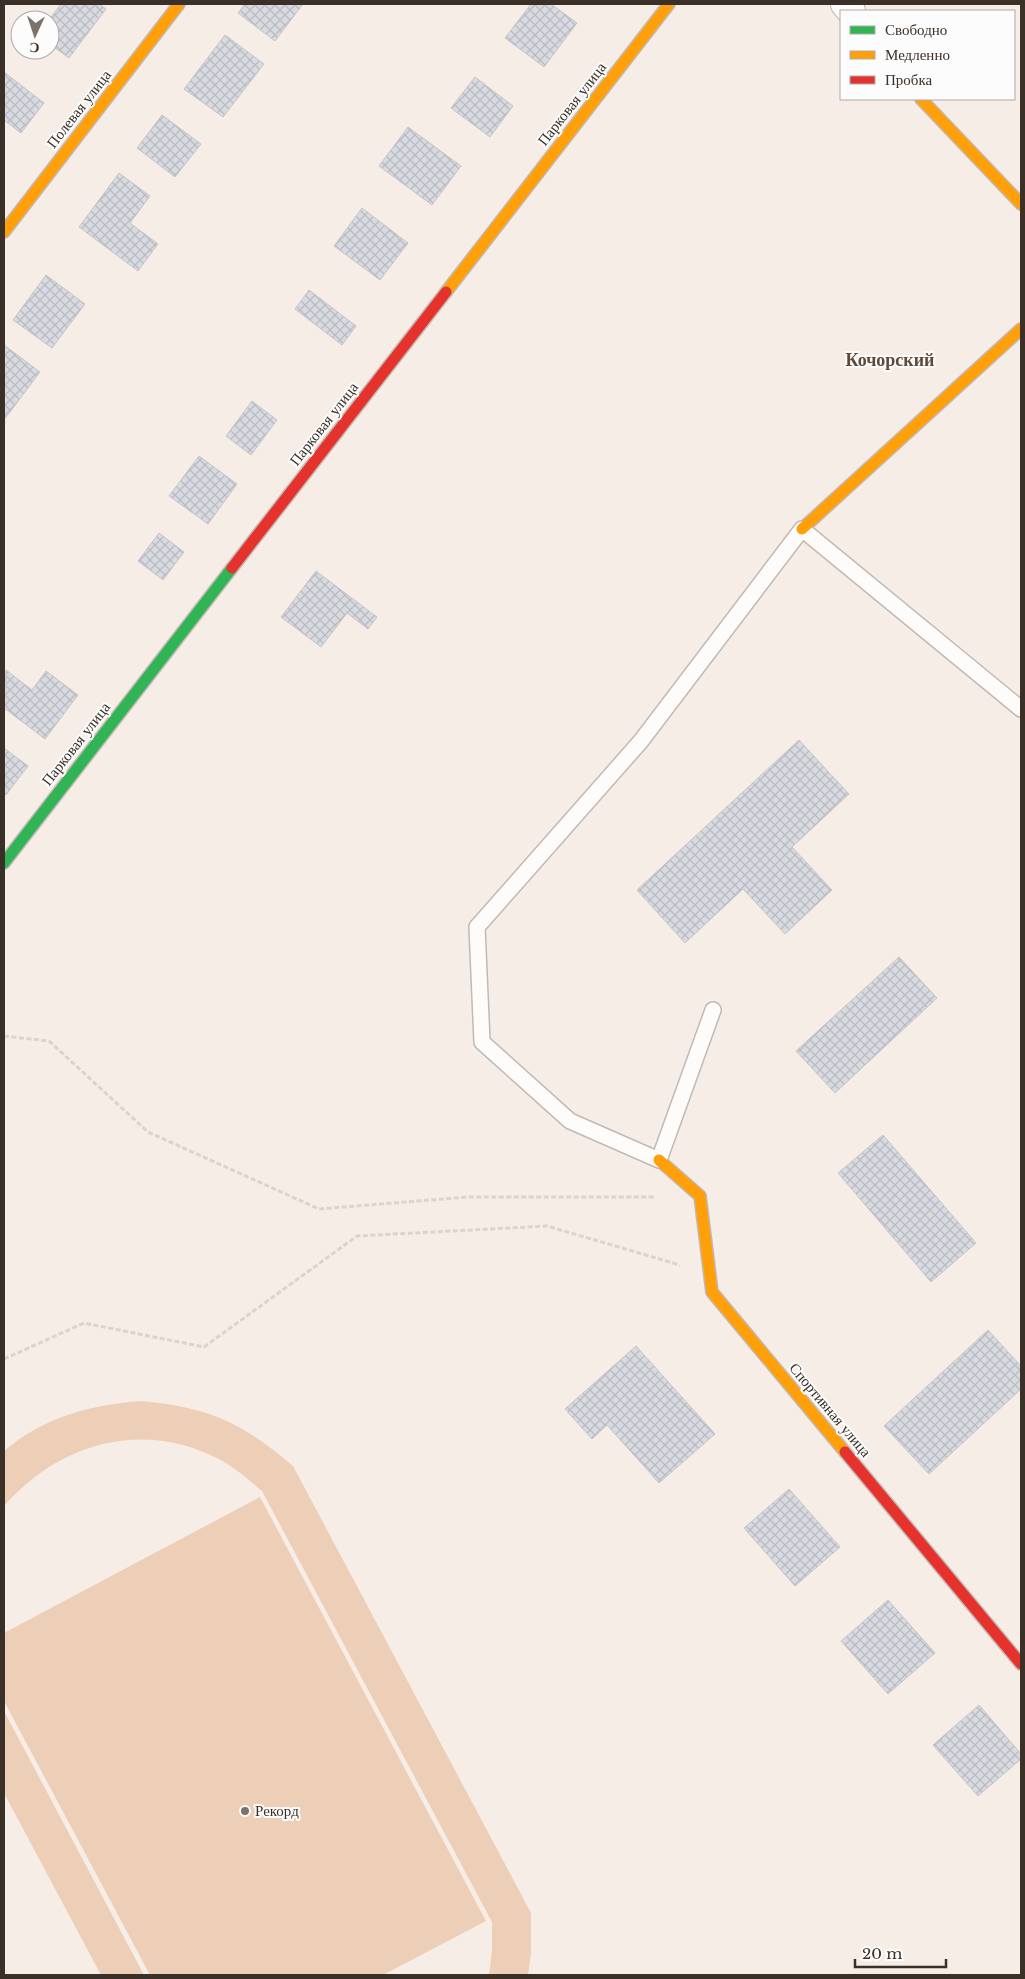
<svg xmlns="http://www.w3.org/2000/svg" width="1025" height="1979" viewBox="0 0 1025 1979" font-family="'Libre Baskerville',serif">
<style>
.grass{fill:#edceb6}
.building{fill:url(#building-cross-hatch);stroke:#c7c5c7}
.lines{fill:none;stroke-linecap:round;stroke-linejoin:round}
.lane-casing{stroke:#c2b9b3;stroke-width:18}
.street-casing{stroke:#c2b9b3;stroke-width:30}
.fast-casing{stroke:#c2b9b3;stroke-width:14}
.slow-casing{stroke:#c2b9b3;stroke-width:14}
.jam-casing{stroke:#c2b9b3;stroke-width:14}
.path{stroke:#d7d4d2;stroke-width:3;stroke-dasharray:5 2.5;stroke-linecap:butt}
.lane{stroke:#fefcfb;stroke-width:15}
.street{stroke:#fefcfb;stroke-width:28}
.fast{stroke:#30b455;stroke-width:11}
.slow{stroke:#ff9f0a;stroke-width:11}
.jam{stroke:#e5322d;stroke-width:11}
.poi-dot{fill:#7c726a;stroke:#fcfcfc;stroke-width:2}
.labels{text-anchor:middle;stroke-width:4;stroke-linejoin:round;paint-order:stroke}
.street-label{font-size:15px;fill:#3b3028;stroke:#fcfcfc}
.poi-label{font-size:15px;fill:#3b3028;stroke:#fcfcfc;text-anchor:start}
.quarter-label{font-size:18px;font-weight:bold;fill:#604937;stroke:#fcfcfc}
</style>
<defs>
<pattern id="building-cross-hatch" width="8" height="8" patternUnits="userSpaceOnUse" patternTransform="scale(1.25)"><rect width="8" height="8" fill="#d8dae1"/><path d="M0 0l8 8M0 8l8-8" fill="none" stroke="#babbc1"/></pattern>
</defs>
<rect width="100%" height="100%" fill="#f6ede6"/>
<g class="grass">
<path d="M141,1401c67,6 102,22 152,65l238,447v41l-3,21h-39l3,-24v-29l-230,-431c-14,-12 -27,-23 -43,-32 -77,-40 -160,-16 -215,47v-55c40,-34 86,-46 137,-50z"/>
<polygon points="260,1497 486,1921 383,1975 150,1975 4,1701 4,1633"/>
<polygon points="4,1711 144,1975 101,1975 4,1793"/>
</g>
<g class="building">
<polygon points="61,4 99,4 106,9 69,58 50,44 49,20"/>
<polygon points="245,4 303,4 275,41 238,13"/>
<polygon points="531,4 551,4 577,23 544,67 505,38"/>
<polygon points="225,35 264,64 223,117 184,89"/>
<polygon points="4,72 44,103 21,133 4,120"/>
<polygon points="475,77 513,106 490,137 451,108"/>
<polygon points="162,115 201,144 175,177 137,148"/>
<polygon points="408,127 461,166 432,205 379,166"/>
<polygon points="119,173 150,196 130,223 158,244 138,271 79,227"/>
<polygon points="362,208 408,243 380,280 334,246"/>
<polygon points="46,275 85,304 52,348 13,320"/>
<polygon points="309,290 356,326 342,345 295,309"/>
<polygon points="4,345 40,372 4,420"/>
<polygon points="252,401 277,420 251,455 226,436"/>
<polygon points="199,456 237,484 208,524 169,496"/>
<polygon points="159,533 184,552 163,580 138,561"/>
<polygon points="316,571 377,617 368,629 347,613 321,647 281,617"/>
<polygon points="6,670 32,690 46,671 78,695 45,739 4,708"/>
<polygon points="799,740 849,794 792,847 832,890 785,934 743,889 685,943 637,890"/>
<polygon points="4,748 28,766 6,795 4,793"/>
<polygon points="899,957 937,998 835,1093 796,1051"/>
<polygon points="883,1135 976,1243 931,1282 838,1173"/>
<polygon points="988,1330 1021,1366 1021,1389 929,1474 884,1426"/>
<polygon points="636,1346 715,1434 659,1483 607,1425 592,1439 565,1409"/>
<polygon points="789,1489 840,1547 795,1586 744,1528"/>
<polygon points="888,1600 935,1653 888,1694 841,1641"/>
<polygon points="979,1705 1021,1754 1021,1759 978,1796 933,1745"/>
</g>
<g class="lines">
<defs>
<polyline id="lane" points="713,1010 659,1160 570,1121 482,1042 477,927 641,741 802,529 1021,709"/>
<polyline id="street" points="845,4 851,11"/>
<polyline id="fast" points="4,863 232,568"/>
<g id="slow">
<polyline points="921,99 1021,204"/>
<polyline points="4,232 179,4"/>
<polyline points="446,292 669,4"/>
<polyline points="802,529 1021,329"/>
<polyline points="659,1160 700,1196 712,1292 845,1452"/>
</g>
<g id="jam">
<polyline points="232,568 446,292"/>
<polyline points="845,1452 1021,1664"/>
</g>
</defs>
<use href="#lane" class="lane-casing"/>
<use href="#street" class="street-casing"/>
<use href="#fast" class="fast-casing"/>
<use href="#slow" class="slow-casing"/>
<use href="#jam" class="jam-casing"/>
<g class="path">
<polyline points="4,1036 49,1041 148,1132 319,1209 467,1197 655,1197"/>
<polyline points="4,1359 84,1323 204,1347 357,1236 547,1226 680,1265"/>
</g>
<use href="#lane" class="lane"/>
<use href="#street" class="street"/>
<use href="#fast" class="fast"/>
<use href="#slow" class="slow"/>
<use href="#jam" class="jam"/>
</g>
<circle class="poi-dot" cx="245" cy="1811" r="5"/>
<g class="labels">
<g class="street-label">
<text transform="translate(572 104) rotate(-52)" y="5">Парковая улица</text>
<text transform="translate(79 109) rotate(-52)" y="5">Полевая улица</text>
<text transform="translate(324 424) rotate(-52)" y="5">Парковая улица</text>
<text transform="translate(76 744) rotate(-52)" y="5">Парковая улица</text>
<text transform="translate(830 1410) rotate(50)" y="5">Спортивная улица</text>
</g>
<g class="poi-label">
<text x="255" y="1816">Рекорд</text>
</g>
<g class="quarter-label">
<text x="890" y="366">Кочорский</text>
</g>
</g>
<rect width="1025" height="1979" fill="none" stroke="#3b3028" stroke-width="10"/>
<rect x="840" y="10" width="175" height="90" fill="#fcfcfc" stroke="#afaaa7"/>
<rect x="850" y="26" width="25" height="8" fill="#30b455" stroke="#afaaa7"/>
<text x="885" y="35" font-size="15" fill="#3b3028">Свободно</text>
<rect x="850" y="51" width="25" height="8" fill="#ff9f0a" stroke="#afaaa7"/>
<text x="885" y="60" font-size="15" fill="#3b3028">Медленно</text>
<rect x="850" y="76" width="25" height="8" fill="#e5322d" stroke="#afaaa7"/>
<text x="885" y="85" font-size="15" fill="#3b3028">Пробка</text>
<g transform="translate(35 35) rotate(183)"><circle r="24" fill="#fcfcfc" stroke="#afaaa7"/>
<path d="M0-4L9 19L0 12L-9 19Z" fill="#7c726a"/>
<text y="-8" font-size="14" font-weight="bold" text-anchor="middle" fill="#3b3028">С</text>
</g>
<path d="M855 1959v8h91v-8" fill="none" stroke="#3b3028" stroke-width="2.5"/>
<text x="862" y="1959" font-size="15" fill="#3b3028" stroke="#fcfcfc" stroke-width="4" paint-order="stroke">20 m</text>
</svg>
